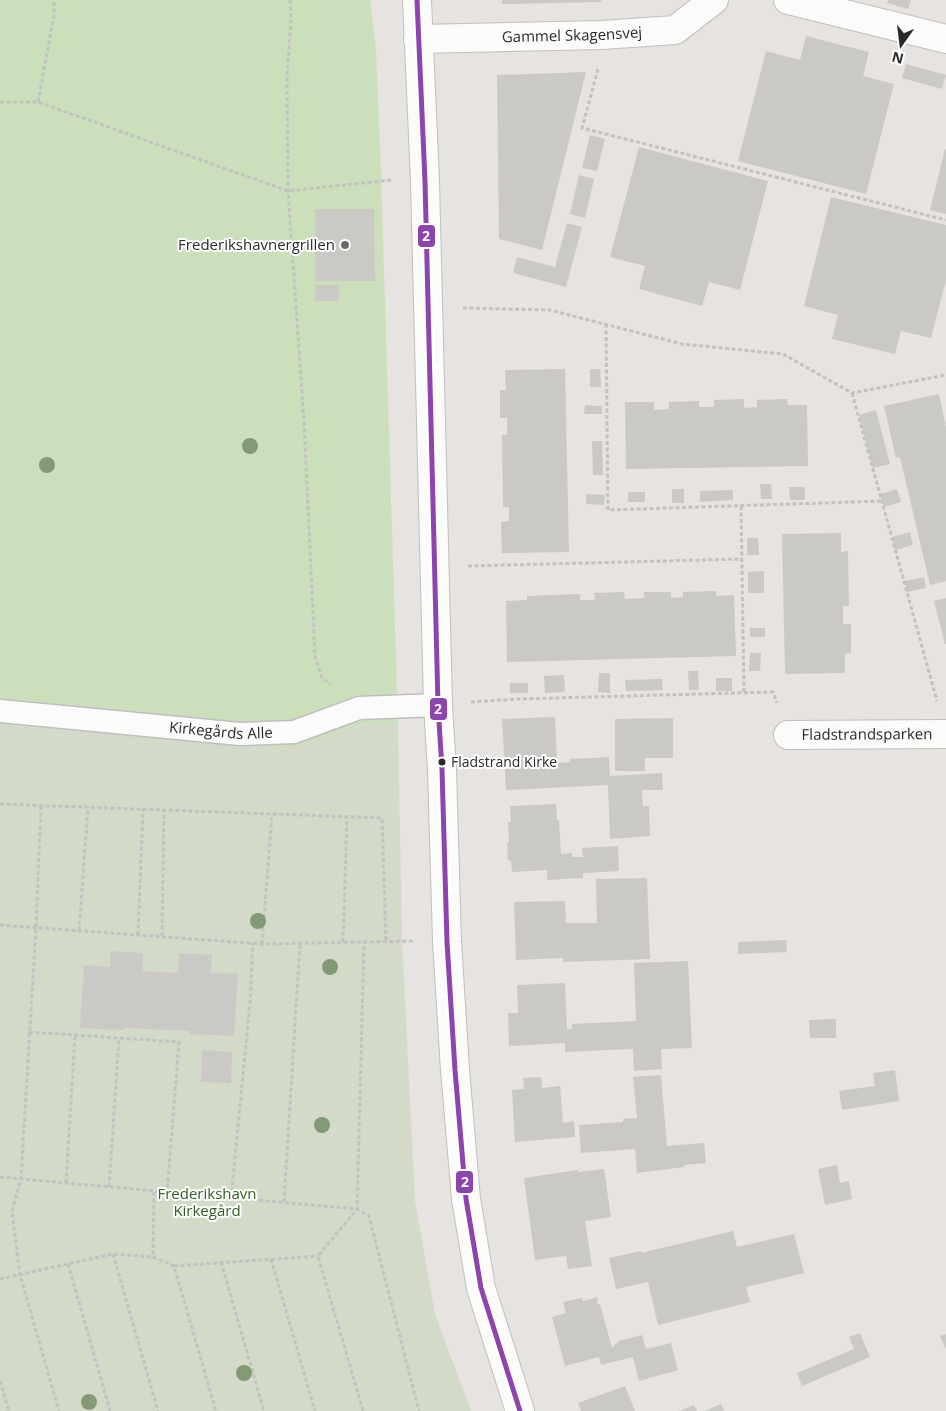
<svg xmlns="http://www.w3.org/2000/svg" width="946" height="1411" viewBox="0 0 946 1411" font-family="'Open Sans',sans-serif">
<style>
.green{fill:#ccdfbb}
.cemetery{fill:#d4dac8}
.building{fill:#cbc9c6}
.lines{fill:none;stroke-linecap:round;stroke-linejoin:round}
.lane-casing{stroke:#c0bfc0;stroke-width:25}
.street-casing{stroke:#c0bfc0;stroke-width:30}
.secondary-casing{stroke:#c0bfc0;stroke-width:30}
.path{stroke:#c3c2c2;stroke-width:3;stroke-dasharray:4 2.5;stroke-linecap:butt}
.lane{stroke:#fbfbfa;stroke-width:22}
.street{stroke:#fbfbfa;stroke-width:28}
.secondary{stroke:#fbfbfa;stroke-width:28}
.bus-1-casing{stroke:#fff;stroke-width:9}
.bus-1{stroke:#8e44ad;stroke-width:5}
.tree{fill:#829a76}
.poi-dot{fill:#6b6a69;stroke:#fff;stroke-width:2}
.bus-dot{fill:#292929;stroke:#fff;stroke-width:2}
.labels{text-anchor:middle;stroke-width:4;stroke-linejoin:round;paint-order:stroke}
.bus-label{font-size:14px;fill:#292929;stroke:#fff;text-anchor:start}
.street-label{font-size:15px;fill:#292929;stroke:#fff}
.poi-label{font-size:15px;fill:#292929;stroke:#fff;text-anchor:end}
.park-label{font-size:15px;fill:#315f20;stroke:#fff}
.line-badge{stroke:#fff;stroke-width:2}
.badge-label{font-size:14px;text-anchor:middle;font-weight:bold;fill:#fff}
</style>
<rect width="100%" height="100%" fill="#e6e3e0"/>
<polygon class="green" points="0,0 370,0 376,49 381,174 398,724 360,725 291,749 0,725"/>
<polygon class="cemetery" points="398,724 402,941 415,1201 435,1314 471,1411 0,1411 0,725 291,749 360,725"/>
<g class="building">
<polygon points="502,0 601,0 601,2 502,4"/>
<polygon points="888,0 911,0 908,9 887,3"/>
<polygon points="806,36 869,52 863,76 894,84 866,194 738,161 766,51 800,60"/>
<polygon points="906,64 946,75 942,89 902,78"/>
<polygon points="586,72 542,250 499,239 497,75"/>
<polygon points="590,135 605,139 597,171 582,168"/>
<polygon points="639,147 768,181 740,290 709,282 702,306 639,289 645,266 610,257"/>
<polygon points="945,149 946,150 946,214 930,210"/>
<polygon points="579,175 594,179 585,218 570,214"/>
<polygon points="831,197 946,225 946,280 931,338 901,331 895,354 832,339 838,315 804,306"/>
<polygon points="315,209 374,209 375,281 315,281"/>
<polygon points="567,223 582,227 566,287 513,273 517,257 555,267"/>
<rect x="315" y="285" width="24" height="16"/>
<polygon points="565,369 569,552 502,553 501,522 509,521 509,507 503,507 502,435 507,435 507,418 500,418 500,390 506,390 505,370"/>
<polygon points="590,369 600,369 601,387 590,387"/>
<polygon points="939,394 946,427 946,581 930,585 900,457 896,458 884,406"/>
<polygon points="744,399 744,408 757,407 757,400 787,399 788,405 807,405 808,466 626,469 625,402 654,402 654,410 669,409 669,402 699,401 699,407 714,407 714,400"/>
<polygon points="585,405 602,406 602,414 584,414"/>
<polygon points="876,410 890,464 873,468 859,415"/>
<polygon points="592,441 602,441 603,475 593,475"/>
<polygon points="760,484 771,484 772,499 761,499"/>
<polygon points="789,487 805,487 805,500 790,500"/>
<rect x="672" y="489" width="12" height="14"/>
<polygon points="897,489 901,502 884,507 880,494"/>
<polygon points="733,490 733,500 700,502 700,491"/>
<rect x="628" y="492" width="17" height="10"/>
<polygon points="586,494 605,495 604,505 586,504"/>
<polygon points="910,532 913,545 895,550 892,537"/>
<polygon points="841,533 841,552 848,551 849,606 843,606 843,624 851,624 851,653 845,654 845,673 785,674 782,534"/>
<polygon points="747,538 758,538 759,555 747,555"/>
<polygon points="764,571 764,593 748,593 748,572"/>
<polygon points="924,577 926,588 907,592 905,581"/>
<polygon points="716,591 716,596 734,595 736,656 507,662 506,601 527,600 527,596 580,594 580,600 595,600 594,593 624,592 625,599 644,598 644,592 671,592 671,598 683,597 683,592"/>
<polygon points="946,598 946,644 945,644 934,601"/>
<rect x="750" y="628" width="15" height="9"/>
<polygon points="750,653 761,653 760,671 749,671"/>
<polygon points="688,671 698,671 699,690 689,690"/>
<polygon points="599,673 610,673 610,693 598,692"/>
<polygon points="564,675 565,692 545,693 544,676"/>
<rect x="716" y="678" width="16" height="13"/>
<polygon points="662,679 663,690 626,691 625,680"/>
<rect x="510" y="683" width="18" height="10"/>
<polygon points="555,717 557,763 570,762 570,759 609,757 610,776 662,773 663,790 642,790 643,806 649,806 650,836 610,839 608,785 506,790 502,719"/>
<polygon points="673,718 673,758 645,758 645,771 615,771 615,719"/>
<polygon points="556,804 557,820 559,820 561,854 572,853 572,857 583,857 582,848 618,846 619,871 583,873 583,878 547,880 547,870 512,872 511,861 508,860 507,843 509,842 508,822 511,822 510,806"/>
<polygon points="647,878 650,959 563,962 563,958 516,960 514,902 565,901 566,923 597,923 596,879"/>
<polygon points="786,940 787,952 738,954 738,942"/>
<polygon points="111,951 143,953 143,971 178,973 179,953 212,955 211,973 238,974 234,1036 190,1034 190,1031 124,1028 124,1030 80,1028 84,965 110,967"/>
<polygon points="688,961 692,1048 661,1049 662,1069 634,1071 633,1049 565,1052 565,1043 509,1046 508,1013 518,1013 517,985 565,983 567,1029 572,1029 572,1024 636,1021 634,963"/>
<polygon points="836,1019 836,1038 810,1038 809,1020"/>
<polygon points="202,1050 232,1052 231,1083 201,1082"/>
<polygon points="895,1070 899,1101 842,1110 839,1091 875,1086 873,1073"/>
<polygon points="661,1075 667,1146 704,1143 706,1163 684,1165 684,1167 637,1173 635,1149 581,1153 579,1125 623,1122 623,1119 637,1118 633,1077"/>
<polygon points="541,1077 542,1088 560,1086 563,1123 574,1121 575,1137 515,1142 512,1090 524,1089 523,1078"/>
<polygon points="837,1165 840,1183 849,1181 852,1199 825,1205 818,1169"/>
<polygon points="604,1169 611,1217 585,1221 592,1266 568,1269 566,1256 535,1260 524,1178 578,1170 578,1172"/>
<polygon points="733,1231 737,1247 794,1234 804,1273 746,1287 750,1302 658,1325 648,1282 616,1289 609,1258 641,1251 641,1253"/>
<polygon points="597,1297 598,1304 600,1304 612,1348 619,1341 642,1335 646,1349 671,1343 678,1370 639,1381 633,1357 601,1365 599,1357 565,1366 552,1317 566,1313 563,1302 582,1298 583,1301"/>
<polygon points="860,1333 870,1357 802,1386 797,1373 854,1349 849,1337"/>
<polygon points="946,1334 946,1350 940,1336"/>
<polygon points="625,1386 635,1411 581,1411 578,1403"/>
<polygon points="721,1404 724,1411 705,1411"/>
<polygon points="694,1405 697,1411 679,1411"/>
</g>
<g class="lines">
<defs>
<g id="lane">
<path id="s1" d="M0,711l240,23 54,-2 65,-24 79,-3"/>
</g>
<g id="street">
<polyline points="788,0 946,39"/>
<path id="s2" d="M418,39l184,-4 73,-5 39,-30"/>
<path id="s3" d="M788,735l158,-1"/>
</g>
<polyline id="secondary" points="417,0 425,181 438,705 442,769 447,942 455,1070 466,1199 481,1288 520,1411"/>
</defs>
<use href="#lane" class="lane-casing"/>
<use href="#street" class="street-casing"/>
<use href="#secondary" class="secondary-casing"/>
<g class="path">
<polyline points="290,0 291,20 287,75 288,191 304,422 315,656 322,678 330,684"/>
<polyline points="598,69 582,128 946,220"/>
<polyline points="0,102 38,102 288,191 391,180"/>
<polyline points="38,102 54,15 54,0"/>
<polyline points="463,308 550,310 682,344 783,354 852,393 946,375"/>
<polyline points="606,324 608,510 882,501"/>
<polyline points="852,393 937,701"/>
<polyline points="741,506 744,693"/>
<polyline points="468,566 742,559"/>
<polyline points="471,702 518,699 773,692 777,703"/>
<polyline points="0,804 382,818 386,942"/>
<polyline points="41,806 36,928 21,1179 12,1211 20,1275 59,1411"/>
<polyline points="0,925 262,944 414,941"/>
<polyline points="79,931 88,807"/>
<polyline points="138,935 143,809"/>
<polyline points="162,936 164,810"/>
<polyline points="343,942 347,817"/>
<polyline points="262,944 272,814"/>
<polyline points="29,1032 179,1042 167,1192"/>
<polyline points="0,1177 357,1209 369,1216 419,1411"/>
<polyline points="66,1183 75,1035"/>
<polyline points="109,1187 119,1038"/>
<polyline points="154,1192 153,1257 174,1266 216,1411"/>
<polyline points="231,1198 250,1003 253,943"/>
<polyline points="284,1202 300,943"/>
<polyline points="113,1254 158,1411"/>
<polyline points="271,1259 315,1411"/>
<polyline points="221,1262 264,1411"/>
<polyline points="68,1264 110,1411"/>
<polyline points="174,1266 318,1256"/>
<polyline points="0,1279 113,1254 153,1257"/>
<polyline points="0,1381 9,1411"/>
<polyline points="363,1411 318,1256 357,1209 364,942"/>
</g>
<use href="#lane" class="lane"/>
<use href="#street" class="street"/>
<use href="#secondary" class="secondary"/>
<defs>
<polyline id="bus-1" points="417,0 425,181 438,705 442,769 447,942 455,1070 466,1199 481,1288 520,1411"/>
</defs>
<use href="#bus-1" class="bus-1-casing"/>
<use href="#bus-1" class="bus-1"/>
</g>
<g class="tree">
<circle cx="250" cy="446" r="8"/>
<circle cx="47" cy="465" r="8"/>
<circle cx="258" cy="921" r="8"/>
<circle cx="330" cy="967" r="8"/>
<circle cx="322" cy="1125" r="8"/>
<circle cx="244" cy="1373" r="8"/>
<circle cx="89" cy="1402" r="8"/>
</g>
<circle class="poi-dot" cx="345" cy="245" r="5"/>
<circle class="bus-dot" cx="442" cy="762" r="4.5"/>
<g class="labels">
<g class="bus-label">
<text x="451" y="767">Fladstrand Kirke</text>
</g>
<g class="street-label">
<text dy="5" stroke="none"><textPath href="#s2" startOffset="154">Gammel Skagensvej</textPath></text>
<text dy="5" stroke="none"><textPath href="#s1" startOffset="222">Kirkegårds Alle</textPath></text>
<text dy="5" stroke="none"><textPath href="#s3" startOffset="79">Fladstrandsparken</textPath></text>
</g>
<g class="poi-label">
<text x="335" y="250">Frederikshavnergrillen</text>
</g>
<g class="park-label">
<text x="207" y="1199">Frederikshavn<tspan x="207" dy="17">Kirkegård</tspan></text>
</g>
</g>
<g class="line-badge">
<rect x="417" y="224" width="19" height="24" rx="5" fill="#8e44ad"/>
<rect x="429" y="697" width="19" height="24" rx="5" fill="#8e44ad"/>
<rect x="455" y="1170" width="19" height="24" rx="5" fill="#8e44ad"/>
</g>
<g class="badge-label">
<text x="426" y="241">2</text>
<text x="438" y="714">2</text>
<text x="465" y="1187">2</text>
</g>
<g transform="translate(901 45) rotate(194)" stroke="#ffffff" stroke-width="4" paint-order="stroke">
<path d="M0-4L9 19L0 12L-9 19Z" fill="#292929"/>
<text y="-8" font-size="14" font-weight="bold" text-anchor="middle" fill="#292929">N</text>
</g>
</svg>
